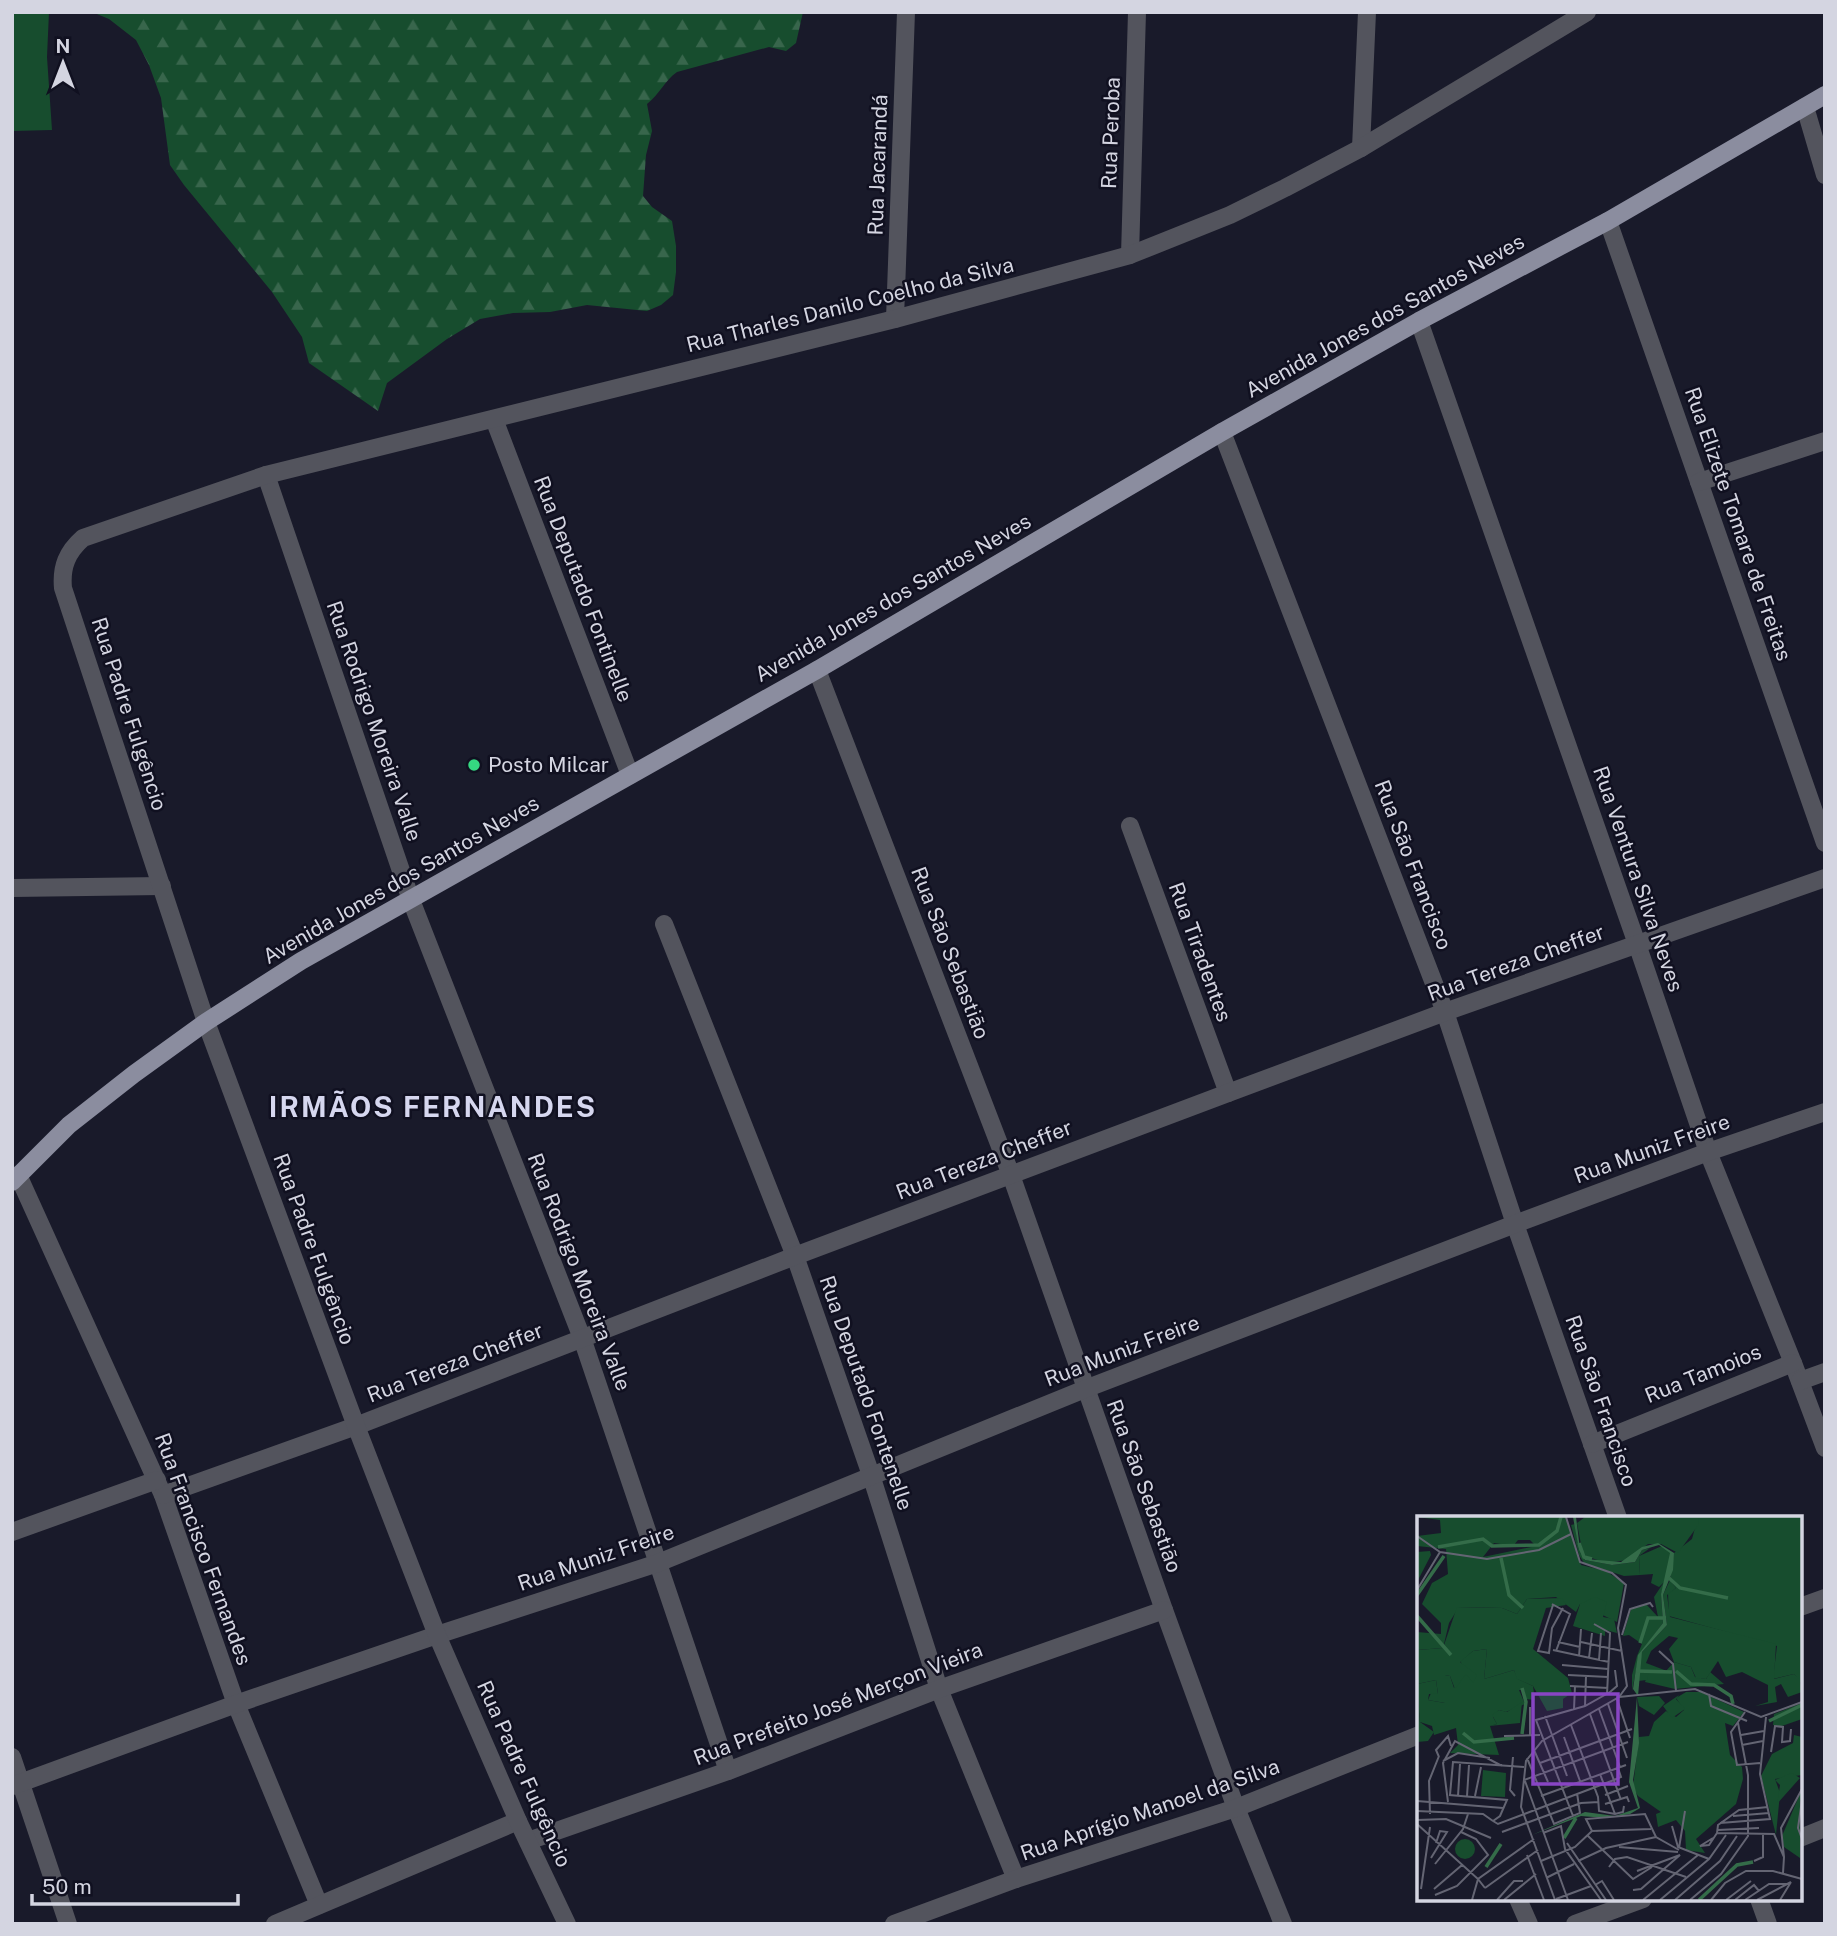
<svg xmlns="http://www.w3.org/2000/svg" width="1837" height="1936" viewBox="0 0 1837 1936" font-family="'Public Sans',sans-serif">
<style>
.green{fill:#174d2e}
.forest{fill:url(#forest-firs)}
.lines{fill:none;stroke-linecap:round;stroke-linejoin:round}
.minor{stroke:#53545d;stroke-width:18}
.major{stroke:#8b8d9f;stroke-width:18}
.poi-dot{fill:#35d881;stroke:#101020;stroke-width:2.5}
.labels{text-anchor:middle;stroke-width:5;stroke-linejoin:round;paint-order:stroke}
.street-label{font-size:21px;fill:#d4d5e1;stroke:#101020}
.poi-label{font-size:21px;fill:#d4d5e1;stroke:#101020;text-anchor:start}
.district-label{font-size:28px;font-weight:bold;letter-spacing:2px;fill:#d6d7ef;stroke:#101020}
.inset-river{fill:none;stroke:#346c49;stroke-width:3.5}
.inset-road{fill:none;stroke:#646573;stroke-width:2}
.view{fill:#8845c4;fill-opacity:0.15;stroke:#8845c4;stroke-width:3.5}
.inset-edge{fill:none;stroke:#d4d5e1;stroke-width:3.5}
</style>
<defs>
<pattern id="forest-firs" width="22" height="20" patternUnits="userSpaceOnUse" patternTransform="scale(1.75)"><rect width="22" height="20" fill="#174d2e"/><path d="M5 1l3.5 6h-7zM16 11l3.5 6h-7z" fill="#38664c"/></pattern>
</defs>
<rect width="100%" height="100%" fill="#191a2a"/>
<polygon class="green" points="12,12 49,12 47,57 52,130 12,131"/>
<path class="forest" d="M92,12h711l-7,31 -10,8 -17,-4 -92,25c-13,9 -17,22 -30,32l5,27 -6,24 -3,41 9,11 20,14 4,25v26l-3,23 -12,10 -14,6 -60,-6 -37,7 -37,1 -33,6 -33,20 -60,44 -9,28 -69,-48 -7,-26 -30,-45 -88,-107 -14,-20 -9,-67 -12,-33 -13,-25 -27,-21z"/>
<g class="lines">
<g class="minor">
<polyline points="1805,107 1825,175"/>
<polyline points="1361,148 1367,12"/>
<polyline points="1608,221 1825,843"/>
<polyline points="1130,255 1137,12"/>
<polyline points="895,319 906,12"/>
<polyline points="1419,321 1637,944 1708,1152 1793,1363 1825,1448"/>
<polyline points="494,419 630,775"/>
<polyline points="1222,432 1445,1012 1515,1224 1618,1518"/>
<polyline points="266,475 411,900 582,1338 728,1771"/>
<polyline points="1699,482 1825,441"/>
<polyline points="817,670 1011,1175 1164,1610 1236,1808 1283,1924"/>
<polyline points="1130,826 1228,1093"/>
<polyline points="12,888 162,886"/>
<polyline points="664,924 795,1256 871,1475 939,1689 1016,1879"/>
<polyline points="18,1175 163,1495 236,1704 319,1905"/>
<polyline points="1800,1381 1825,1372"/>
<polyline points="1592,1444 1793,1363"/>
<polyline points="163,1495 356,1426 795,1256 1228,1093 1445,1012 1825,878"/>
<polyline points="12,1532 157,1480"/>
<polyline points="1800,1607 1825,1598"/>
<polyline points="12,1757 68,1924"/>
<polyline points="12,1786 236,1704 437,1635 658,1563 1085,1389 1515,1224 1708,1152 1825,1112"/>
<polyline points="1800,1838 1825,1828"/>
<polyline points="528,1841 728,1771 939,1689 1164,1610"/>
<polyline points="1518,1899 1529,1924"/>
<polyline points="1759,1899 1768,1924"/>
<polyline points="275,1924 518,1821"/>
<path d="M567,1924l-49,-103 -81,-186 -81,-209 -150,-404 -143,-434c-2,-21 4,-36 20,-50l183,-63 629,-156 235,-64 100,-40 55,-27 76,-40 226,-136"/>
<polyline points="894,1924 1016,1879 1236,1808 1419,1735"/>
<polyline points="1575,1924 1643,1899"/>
</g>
<polyline class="major" points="12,1182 69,1125 134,1074 206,1022 301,961 817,670 1222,432 1419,321 1608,221 1825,95"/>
</g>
<circle class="poi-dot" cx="474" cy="765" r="7"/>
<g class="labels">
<g class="street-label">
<text transform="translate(1111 133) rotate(-88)" y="7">Rua Peroba</text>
<text transform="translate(878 165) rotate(-88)" y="7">Rua Jacarandá</text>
<text transform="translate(850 305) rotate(-14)" y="7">Rua Tharles Danilo Coelho da Silva</text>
<text transform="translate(1385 316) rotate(-29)" y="7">Avenida Jones dos Santos Neves</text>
<text transform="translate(1738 524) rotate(71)" y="7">Rua Elizete Tomare de Freitas</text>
<text transform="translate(583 589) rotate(69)" y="7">Rua Deputado Fontinelle</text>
<text transform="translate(893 598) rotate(-30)" y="7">Avenida Jones dos Santos Neves</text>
<text transform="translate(129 714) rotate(72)" y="7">Rua Padre Fulgêncio</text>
<text transform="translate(374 721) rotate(71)" y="7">Rua Rodrigo Moreira Valle</text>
<text transform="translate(1413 865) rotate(69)" y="7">Rua São Francisco</text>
<text transform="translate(1638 879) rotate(71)" y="7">Rua Ventura Silva Neves</text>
<text transform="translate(401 880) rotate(-30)" y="7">Avenida Jones dos Santos Neves</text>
<text transform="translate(1200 952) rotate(70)" y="7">Rua Tiradentes</text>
<text transform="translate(950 953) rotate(69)" y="7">Rua São Sebastião</text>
<text transform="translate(1516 963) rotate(-20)" y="7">Rua Tereza Cheffer</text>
<text transform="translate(1652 1149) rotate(-20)" y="7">Rua Muniz Freire</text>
<text transform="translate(984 1160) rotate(-21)" y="7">Rua Tereza Cheffer</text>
<text transform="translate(314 1249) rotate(70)" y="7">Rua Padre Fulgêncio</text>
<text transform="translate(579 1272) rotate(69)" y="7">Rua Rodrigo Moreira Valle</text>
<text transform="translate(1122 1351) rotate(-21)" y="7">Rua Muniz Freire</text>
<text transform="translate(455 1363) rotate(-21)" y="7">Rua Tereza Cheffer</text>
<text transform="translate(1703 1374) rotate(-22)" y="7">Rua Tamoios</text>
<text transform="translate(866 1393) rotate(71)" y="7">Rua Deputado Fontenelle</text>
<text transform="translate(1601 1401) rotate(71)" y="7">Rua São Francisco</text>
<text transform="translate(1144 1486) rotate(70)" y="7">Rua São Sebastião</text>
<text transform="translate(203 1549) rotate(70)" y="7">Rua Francisco Fernandes</text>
<text transform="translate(596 1558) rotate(-19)" y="7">Rua Muniz Freire</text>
<text transform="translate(838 1704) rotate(-21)" y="7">Rua Prefeito José Merçon Vieira</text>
<text transform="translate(524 1774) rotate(66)" y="7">Rua Padre Fulgêncio</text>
<text transform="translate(1150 1810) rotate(-19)" y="7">Rua Aprígio Manoel da Silva</text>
</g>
<g class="poi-label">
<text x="488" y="772">Posto Milcar</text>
</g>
<g class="district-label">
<text x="433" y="1117">IRMÃOS FERNANDES</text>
</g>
</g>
<g transform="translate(1417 1516)">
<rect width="385" height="385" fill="#191a2a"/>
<path d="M0,1h149l15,48 25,6 18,12 -7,39 -37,-18 -4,8 -20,-15 -29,2 -10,15 -15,-6 -43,-1 -10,16 -6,25 -26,2v-18l24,2v-11l-19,-19 10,-21 16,-9 -2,-25 -29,-3v-10l24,-3 -1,-13zM101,24h12l6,6 -53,11 11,-14 19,3zM281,1h104v167l-8,-10 -21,5 4,-33 -108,-30 -1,-23 8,-5 -6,-8 4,-27 18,-14zM245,30l8,6 1,11 -10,31 2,29 -24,32 -7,36v-16l5,-19 5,-12 -13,-9 -6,1 8,-27 15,-5 12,13 -4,-20 10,-15 -5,5 -8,-4 2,-9 -13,1 -1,-19zM13,35l1,4 -14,27v-30zM70,133l-3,30 30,-9 4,9 15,7 2,14 -9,-1 -2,-9h-5l6,14 -19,8 -7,-2 -6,7 4,7 -7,2 9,29 -49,-2 8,-8 -2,-17 -22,7 -2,-9 -12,-4 -3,-38 19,-4 2,14h-9l-1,6 17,3v-28l5,1 4,12 12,-15 7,9 -13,-21 13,-10zM257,146l17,5 4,10 11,2 4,-7 14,12 -49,5 -30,-7 4,-12 17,1zM269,176h15l43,20 -11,14 -8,-3 5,32 12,12 1,12 -7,25 -40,35 9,14 -19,-3 -1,-19 -9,-11 -18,7 -2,-13 5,-2 -23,-16 -5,-9 6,-50 10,-1 5,-14 12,-11 10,6 8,-7 -8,-12zM242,180l6,7 -11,12 -15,-9 -2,-9zM385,187v16l-23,8 -6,-2 1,-11zM377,219l8,2v38l-27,4 5,14 -4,42 -15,-59 11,-22 21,-11zM385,273l-2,15v54l-16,-11 -2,-11zM38 333a10 10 0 1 1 20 0a10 10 0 1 1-20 0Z" fill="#174d2e" fill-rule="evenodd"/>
<path d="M168,1h113l1,7 -21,29 -17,-9h-13l-21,16 -21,3 -23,-8 -6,-32zM158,8l4,26 6,10 27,5 23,-3 7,-12 8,-2 -11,8 1,19 -16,1 -40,-13 -5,-8 -8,-30zM253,64l6,8 -9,7 3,22 106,27 -2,35 20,-5 6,6 2,12 -14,5 -7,-13 -6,3 2,15 -22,4 13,-4v-17l-26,-13 -16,5 -8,-16 -12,18 -10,-1 -5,-11 -17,-5 -5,-13 9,-11 -9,-2 -18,15 -5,12 21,8 -18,-1 -2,10 -9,1 -1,8 -1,-14 6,-23 25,-27 -4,-30zM178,81l12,5 -4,15 11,2 3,14 -23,-6 11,3v6l-32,-10 7,-22zM145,82l4,7 -20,3 -13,41 35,29 4,15 -9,6v9l-16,3 -14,-25 -16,-7 -3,-9 -30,9 3,-30 -14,2 -13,11 17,13 -4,8 -7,-9 -11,15 -5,-13 -5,-1v28l-17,-3 3,-7 7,1 -2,-14 -19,4v-34l26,-2 14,-41 45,1 15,6 10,-15zM0,179l3,27 14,10 -6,9 -11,1zM262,179l-3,4 9,10 -13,9 -9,-12zM105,186l-2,21 -31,3 8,-2 -5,-9 7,-5 8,2zM375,257l8,5 -23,26 3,-19 -5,-5z" fill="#174d2e"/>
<path d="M66,254l23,3 -1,24 -24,-1z" fill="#174d2e"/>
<path d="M156,1h3l4,32 6,10 35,3 21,-15 16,-4 16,10 -1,17 -10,25 4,30 -25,27 -4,44 -5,-7 5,-34 25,-32 -2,-29 9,-41 -11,-8 -17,5 -7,12 -23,3 -27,-5 -6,-10zM220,181l2,46 -6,37 7,28 -10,6 -25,4 -24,-2 -49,19 53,-23 30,4 23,-8 -9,-26z" fill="#346c49"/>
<path class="inset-river" d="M162,27l5,14 8,2M21,31l45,-8 9,7 47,-1 18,-14 4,-14M84,42l8,37 14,13M252,62l11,10 48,10M0,79l27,-39M0,100l34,39M223,127l8,-25h18M220,155l35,1M259,155l15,13 23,1 17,11 2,8M105,172l4,14 -4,32M352,205l33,-16M46,217l11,9 40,-4M147,322l12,-20M69,351l15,-23M282,384l38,-35 16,-3"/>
<path class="inset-road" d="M0,20l23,16 47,7 52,-9 32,-16M0,74l23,-38M135,88l18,10 -14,37M136,89l-15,46 11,2 3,-25 11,-20M177,108l16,9 -3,61M205,119l8,-26 20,-6 3,4M141,126l22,5M164,126l41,9M136,134l56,12M242,135l14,13 3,27M162,141l2,-28M172,142l3,-25M182,144l2,-27M145,149l46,4M151,159l40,2M153,170l38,2M292,178l2,12 36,15M202,181l76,-8 66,28 41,-15M200,183l13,39M191,188l19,54M168,190l1,-30M113,191v28M157,193l1,-23M182,193l21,58M328,196l-14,20 6,33 23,-2M173,198l31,86M128,200l22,60M154,209l27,72 1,14 16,3 8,-2 1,-6M324,219l23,-4M87,220l36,-1M147,221l16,44M325,229l21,-4M117,234l14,32M354,236l4,-26 8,1 -1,15 8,-1 1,-12M22,241l-3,-7 12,-14 3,10M96,241l-3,33 5,6M110,242l27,66 26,-11 -3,-20M26,245l15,-8 32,5M123,247l92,-34M183,258l15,40M107,264l104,-38M108,265l43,119M32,279l58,5 -7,16 -7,5M33,279l3,-33 71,5M188,279l23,-9M41,280l2,-32M50,280l2,-31M58,280l6,-29M124,280l85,-31M385,284l-4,28 4,11M0,285l86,7M31,286l-5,-39 12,-22 47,25M188,288l22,-7 2,5M0,295l66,3 10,7M13,298l-1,-33 10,-25M156,300l-37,-96 49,-14 25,-14 7,-6 -2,-16M316,300l36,-3M0,304l29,-1 45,19M76,305l5,3 116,-44 7,-3 -3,-9M303,307l50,-4 -10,-45 6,-57M0,308l61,55 -6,21M255,310l6,21 31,12M301,314l41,-2M175,315l-6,-12 59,-5 11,23 23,13M85,316l79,-29 18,-1M126,317l18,-7 4,23 36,51M300,317l57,1 10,23 -1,16M170,319l46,44 19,-12M296,322l-13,8 9,-1 8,-12 1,-8 21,-15 29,-3M150,327l39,57M202,331l59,5M262,332l6,-37M110,339l17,45M367,341l-3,-29 21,-39M14,342l16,-26 -7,-1 -4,12M124,345l34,-14 17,-16 59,-2M161,345l28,-13 50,-11M337,345l9,-4v-22M18,348l28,-35 5,-15M192,351l6,-8 12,-2 59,20M129,362l28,-14M178,369l7,-4 12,19M68,372l-7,-9 56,-40M68,372l53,-38M4,373l9,-62M17,373l28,-24M216,374l8,-1 39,-34 -43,16M18,379l22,-9 31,-31 -12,-16 -15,-7M139,383l35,-13M80,384l17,-19h9M87,384l32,-26M138,384l-34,-93 5,-46 16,-20 77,-44 8,-11 -9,-58 8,-43 -14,-12 -32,-11 -14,-45M226,384l55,-45M243,384l49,-41 17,-24M258,384l45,-39 17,-25M273,384l31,-26 27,-38v-61l-10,-52M294,384l14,-17 21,-12h27l29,8M309,384l25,-19M318,384l19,-15 5,6M328,384l24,-16h18M340,384l34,-18M363,384l11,-18"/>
<path class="view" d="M116,178h85v90h-85z"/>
<rect width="385" height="385" class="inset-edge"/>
</g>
<rect width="1837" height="1936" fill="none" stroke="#d4d5e1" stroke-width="28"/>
<g transform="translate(63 63)" stroke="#101020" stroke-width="5" paint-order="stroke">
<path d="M0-5L12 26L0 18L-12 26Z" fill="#d4d5e1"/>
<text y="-10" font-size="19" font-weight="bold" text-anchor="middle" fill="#d4d5e1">N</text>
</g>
<path d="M32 1894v10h206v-10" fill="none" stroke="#d4d5e1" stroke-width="3.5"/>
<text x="42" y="1894" font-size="21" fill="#d4d5e1" stroke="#101020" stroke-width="5" paint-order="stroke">50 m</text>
</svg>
